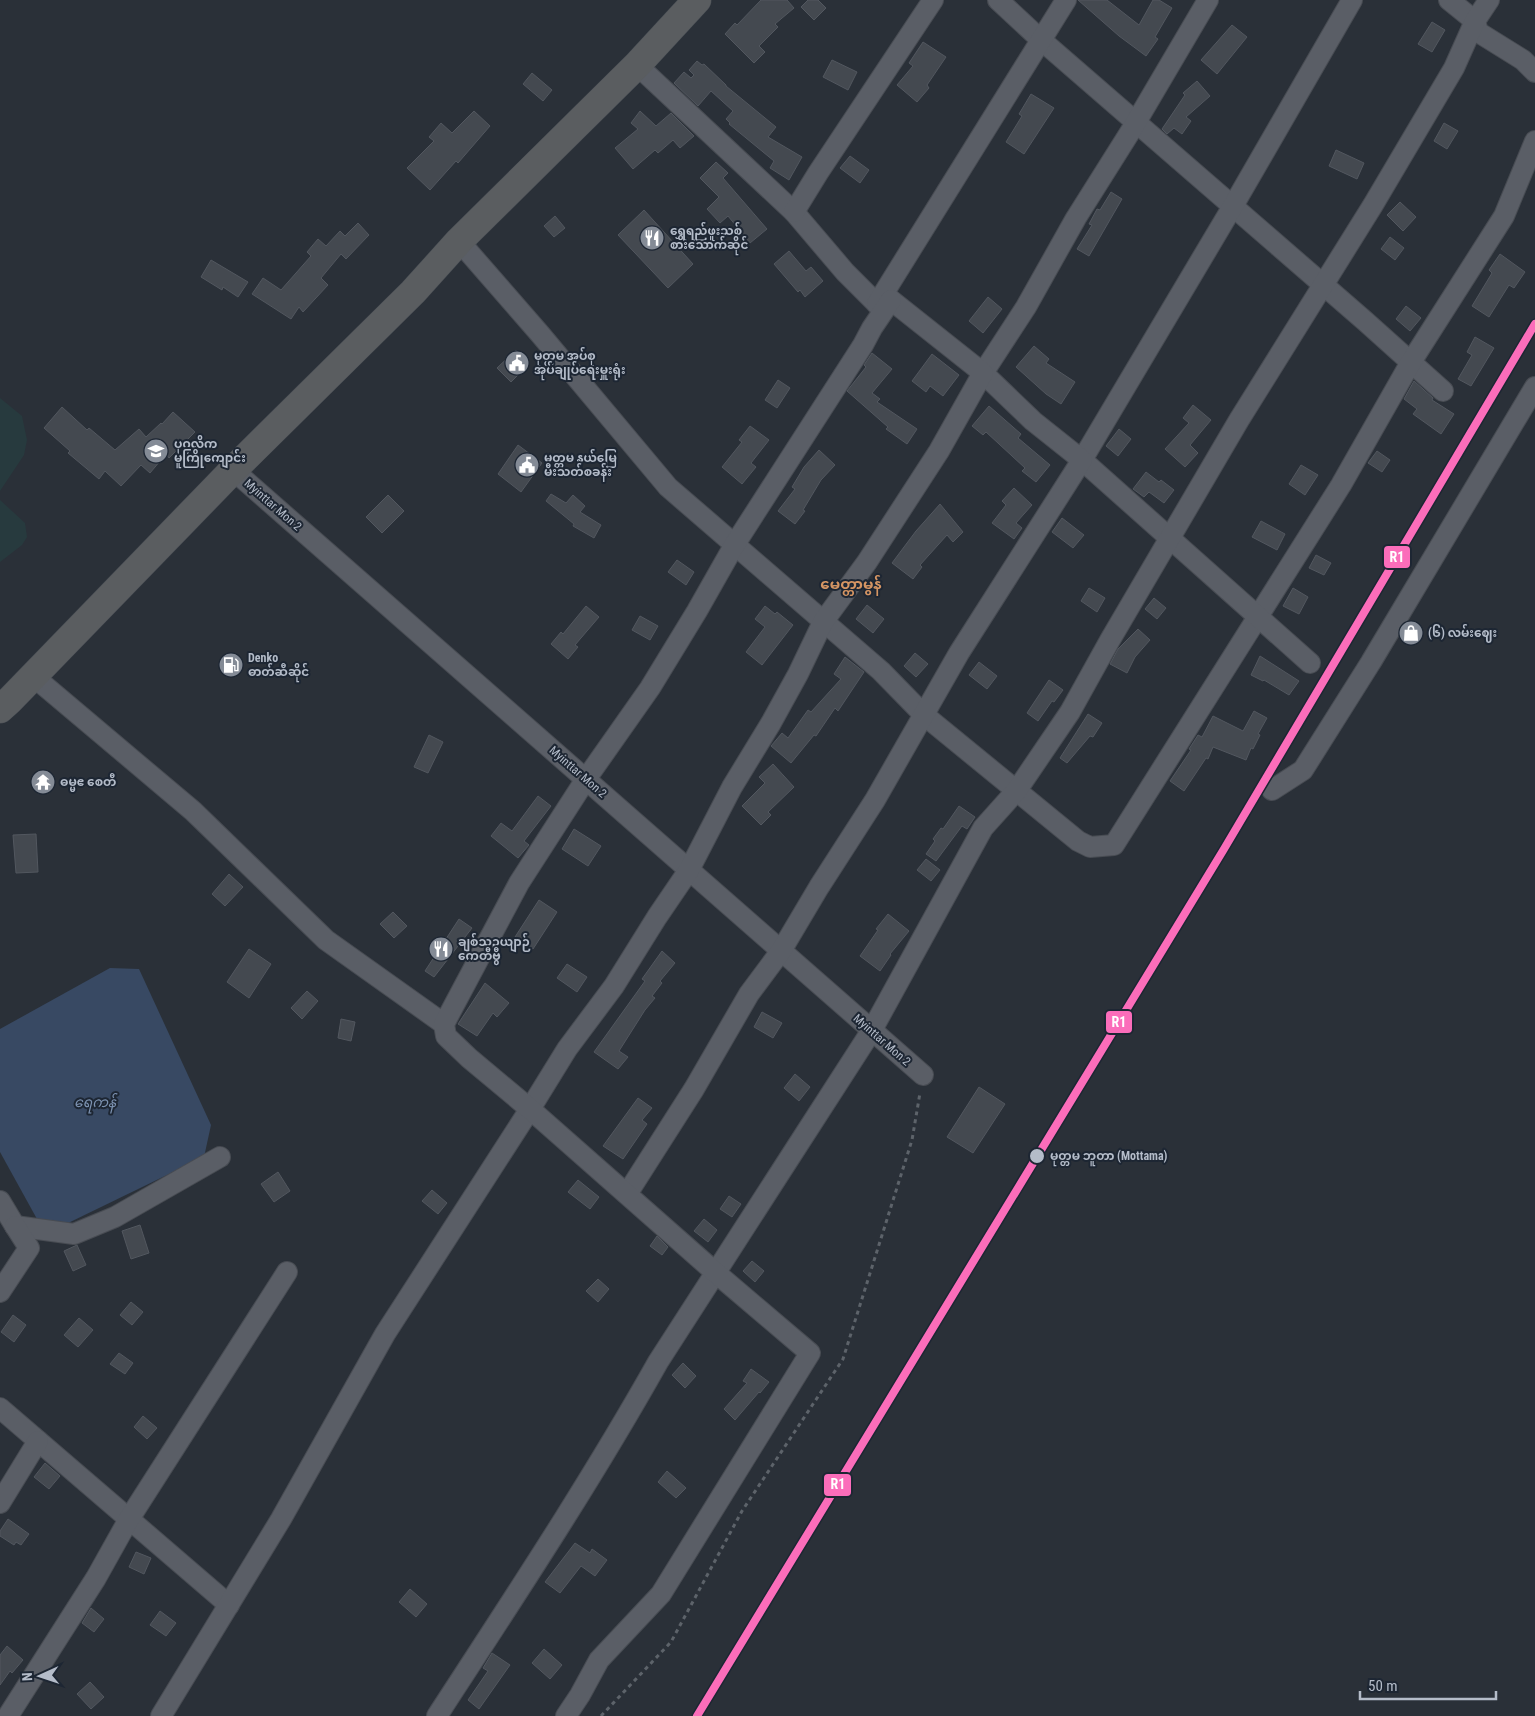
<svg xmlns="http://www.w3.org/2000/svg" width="1535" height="1716" viewBox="0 0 1535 1716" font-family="'Roboto Condensed','Noto Sans Myanmar',sans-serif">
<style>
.green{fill:#273a3e}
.water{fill:#384963}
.building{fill:#444950;stroke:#52575f}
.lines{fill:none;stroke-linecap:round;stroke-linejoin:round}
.street-casing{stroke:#484c53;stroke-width:22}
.highway-casing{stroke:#474c53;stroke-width:29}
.path{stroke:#5d636a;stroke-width:3;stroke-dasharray:4 4;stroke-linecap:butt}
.street{stroke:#5a5e66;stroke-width:20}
.highway{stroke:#5a5d60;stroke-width:28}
.rail-1-casing{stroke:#1d2633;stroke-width:11}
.rail-1{stroke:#fb6dba;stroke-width:8}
.stop-dot{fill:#b4bcc9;stroke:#1d2633;stroke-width:2}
.labels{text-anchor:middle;stroke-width:4;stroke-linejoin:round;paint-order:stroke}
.poi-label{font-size:12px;font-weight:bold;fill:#b4bcc9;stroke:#1d2633;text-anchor:start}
.street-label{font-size:12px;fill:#b4bcc9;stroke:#1d2633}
.stop-label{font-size:12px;font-weight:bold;fill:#b4bcc9;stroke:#1d2633;text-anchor:start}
.water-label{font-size:14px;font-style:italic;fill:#7c92b1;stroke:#1d2633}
.quarter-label{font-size:15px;font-weight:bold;fill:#d59563;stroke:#1d2633}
.line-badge{stroke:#1d2633;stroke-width:2}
.badge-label{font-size:14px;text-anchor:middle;font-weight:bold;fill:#fff}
</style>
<rect width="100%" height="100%" fill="#2a3038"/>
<g class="green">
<polygon points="0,398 22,416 27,440 24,455 0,491"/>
<polygon points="0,500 25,523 27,537 22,545 0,562"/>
</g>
<polygon class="water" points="110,968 139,969 211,1125 204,1157 64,1225 37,1219 0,1152 0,1029"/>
<g class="building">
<polygon points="761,0 787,0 794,8 775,24 778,27 759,46 765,52 754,63 725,34 735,23 737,25"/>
<polygon points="808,0 818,0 826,8 814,20 801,7"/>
<polygon points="1078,0 1107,0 1139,25 1153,0 1159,0 1172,8 1155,37 1158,39 1146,56 1119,36"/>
<polygon points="1432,22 1445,30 1432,52 1418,44"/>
<polygon points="1232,25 1247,37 1217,74 1201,60"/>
<polygon points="923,42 946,57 927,85 929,88 917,102 897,85 913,66 909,63"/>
<polygon points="832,60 857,72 848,90 823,77"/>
<polygon points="697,61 702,65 704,64 726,85 726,86 776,127 768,137 802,157 789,180 770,168 774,161 729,124 730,123 726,119 733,111 711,91 698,106 674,83 684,72 691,78 694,75 689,70"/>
<polygon points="532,73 552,90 543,101 523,84"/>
<polygon points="1197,81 1210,96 1186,117 1191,121 1182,134 1174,128 1167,134 1162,129 1185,95 1183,93"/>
<polygon points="1031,94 1054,108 1024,154 1006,142 1022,116 1019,114"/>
<polygon points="474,111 490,126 458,163 456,161 430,190 407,168 434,141 429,137 441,123 452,133"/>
<polygon points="640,111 656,126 671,113 694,136 680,148 673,140 658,153 655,150 633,169 615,148 638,129 631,123"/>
<polygon points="1444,123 1458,131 1447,149 1434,141"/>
<polygon points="1336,150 1364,163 1357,179 1329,166"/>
<polygon points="850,156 869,170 860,183 840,168"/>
<polygon points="716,162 728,173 723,178 767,229 750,243 728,216 720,223 707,209 719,197 700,178"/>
<polygon points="1111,192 1122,199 1089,256 1077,249 1092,225 1089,224 1097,209 1100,210"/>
<polygon points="1400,202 1416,217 1403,231 1387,215"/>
<polygon points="644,210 693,264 668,288 618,235"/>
<polygon points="555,216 565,228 554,237 544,226"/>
<polygon points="358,223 369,235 346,259 341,254 321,278 328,285 303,312 299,307 291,319 252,294 263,278 281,290 311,256 307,252 318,239 326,246 340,231 345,236"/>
<polygon points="1390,237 1404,248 1395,260 1381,249"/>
<polygon points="789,251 806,271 811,267 823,281 805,297 800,290 798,292 774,264"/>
<polygon points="1500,254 1525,272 1514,288 1509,285 1489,317 1472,306 1492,273 1489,270"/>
<polygon points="211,260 248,282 238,297 223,287 222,290 201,277"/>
<polygon points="988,297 1002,309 983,333 969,321"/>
<polygon points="1406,306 1421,318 1410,331 1396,319"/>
<polygon points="1475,337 1494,348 1471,386 1458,379 1472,355 1467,352"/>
<polygon points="1034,346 1049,359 1046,363 1075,382 1061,404 1046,394 1016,367"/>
<polygon points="516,350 529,364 511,382 497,368"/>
<polygon points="872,353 892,369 872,393 880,399 877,402 917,429 907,444 886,429 888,427 847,391 866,367 864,365"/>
<polygon points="932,354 959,375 943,396 930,386 926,392 912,381"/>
<polygon points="778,380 790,388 777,408 765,400"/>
<polygon points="1414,381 1433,398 1432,400 1454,414 1441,434 1413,414 1417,409 1404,399"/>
<polygon points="1193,405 1211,420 1190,445 1198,453 1185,467 1165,449 1189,423 1183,418"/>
<polygon points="989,406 1021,434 1018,438 1050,465 1036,482 1022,471 1025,468 986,432 983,435 972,426"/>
<polygon points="62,407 87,430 89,428 115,450 139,429 146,437 161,423 162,424 173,412 195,432 169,458 166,454 150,473 141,465 121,486 105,471 99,479 68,453 70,451 44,428"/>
<polygon points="750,426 769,440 751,463 756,467 742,484 722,467 742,442 739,440"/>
<polygon points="1119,429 1131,439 1118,456 1106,446"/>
<polygon points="518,445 542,463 521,492 498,474"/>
<polygon points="819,450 835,465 821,480 803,510 805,511 795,524 778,511 795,489 792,487 804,467"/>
<polygon points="1377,451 1390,460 1382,472 1368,463"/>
<polygon points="1301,465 1318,475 1305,495 1289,484"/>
<polygon points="1146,472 1159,482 1161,480 1174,490 1164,503 1149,492 1144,497 1133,489"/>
<polygon points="1014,488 1032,505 1016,523 1022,528 1014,539 992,523 1006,505 1002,501"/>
<polygon points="551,494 566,503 573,495 585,506 580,512 601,525 594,538 573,526 574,524 546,501"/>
<polygon points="388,495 404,511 382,533 366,517"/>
<polygon points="940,504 963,532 953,542 947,535 920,565 922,567 913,579 892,563 916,531"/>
<polygon points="1062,518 1084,535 1073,548 1052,532"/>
<polygon points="1261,521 1285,534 1277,550 1252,537"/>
<polygon points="1316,555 1331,563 1324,575 1309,568"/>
<polygon points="677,560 694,572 686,585 668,572"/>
<polygon points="1089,588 1105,598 1097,612 1081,601"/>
<polygon points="1293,588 1308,597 1299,614 1283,606"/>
<polygon points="1154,598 1166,608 1157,619 1145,609"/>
<polygon points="867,605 884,619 873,633 856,619"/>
<polygon points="586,606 599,617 575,645 578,647 568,659 551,644 561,632 563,634"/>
<polygon points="765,606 775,614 777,612 793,625 762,665 746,652 765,627 755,619"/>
<polygon points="640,616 658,626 650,640 632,630"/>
<polygon points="1138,629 1150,640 1135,657 1127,673 1110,664 1118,649"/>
<polygon points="915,653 928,664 916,677 904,666"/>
<polygon points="1260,656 1299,681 1289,695 1264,680 1263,681 1251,675"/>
<polygon points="845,657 864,672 838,711 835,708 816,736 814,735 791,763 771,746 782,733 788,738 808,710 811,712 841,679 834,674"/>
<polygon points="979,662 997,676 987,689 969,675"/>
<polygon points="1049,680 1063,690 1054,702 1052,701 1038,721 1027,713"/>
<polygon points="1254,711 1267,718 1258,734 1260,735 1253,749 1251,748 1246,760 1213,747 1208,759 1206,758 1184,791 1170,781 1191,750 1189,749 1198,735 1202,737 1213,716 1243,731"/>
<polygon points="1088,714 1102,723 1093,737 1090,736 1067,763 1060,758"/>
<polygon points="429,735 443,742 428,773 414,767"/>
<polygon points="773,764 794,787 768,812 771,815 761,825 742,806 765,783 759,777"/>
<polygon points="538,796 551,806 524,841 529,845 518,858 491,836 501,823 512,831"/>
<polygon points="959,806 975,817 967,829 962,826 936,861 926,854 935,841 933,839 941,828 943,829"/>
<polygon points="574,829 601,846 588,866 562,849"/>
<polygon points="36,834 38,872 16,873 13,835"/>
<polygon points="926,859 940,870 931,881 917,870"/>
<polygon points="229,874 243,887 225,906 212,894"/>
<polygon points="539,900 557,912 533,949 515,937"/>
<polygon points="393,912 407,926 394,938 380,924"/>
<polygon points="888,914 909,931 890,954 891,955 880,971 860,956 878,930 876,929"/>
<polygon points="459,919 472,928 434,977 425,971"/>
<polygon points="249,949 271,964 249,998 227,982"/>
<polygon points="662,951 675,963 660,981 662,983 652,996 655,998 645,1010 619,1051 628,1057 618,1069 594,1052 645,981 642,979"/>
<polygon points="567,964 587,977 577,992 557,978"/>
<polygon points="485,983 509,1003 497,1017 493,1013 477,1036 458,1024"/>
<polygon points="307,991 318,1001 302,1019 291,1008"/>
<polygon points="762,1012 782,1023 773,1038 754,1027"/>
<polygon points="341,1019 355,1022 351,1041 338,1038"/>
<polygon points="795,1074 810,1087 799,1101 784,1088"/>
<polygon points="979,1087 1005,1104 973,1153 947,1137"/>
<polygon points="638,1098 652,1108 642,1120 647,1124 623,1159 603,1146"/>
<polygon points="278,1172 290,1191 274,1202 261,1184"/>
<polygon points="578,1180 599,1197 590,1209 568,1192"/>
<polygon points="432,1190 447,1203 438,1214 422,1201"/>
<polygon points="729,1196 741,1204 732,1217 720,1209"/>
<polygon points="704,1219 717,1230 708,1242 694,1231"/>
<polygon points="140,1225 149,1253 131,1259 122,1231"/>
<polygon points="657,1236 668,1247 662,1255 650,1246"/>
<polygon points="77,1245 86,1265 73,1271 64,1251"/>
<polygon points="752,1261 764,1271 755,1282 743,1271"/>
<polygon points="598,1279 609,1289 598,1302 586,1291"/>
<polygon points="131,1302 143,1312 132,1325 120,1315"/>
<polygon points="13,1315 26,1325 14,1342 1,1332"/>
<polygon points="79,1318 93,1330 78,1347 64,1335"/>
<polygon points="119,1353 133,1363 125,1374 110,1364"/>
<polygon points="683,1363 696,1376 685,1388 672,1375"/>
<polygon points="751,1369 769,1382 760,1393 759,1392 735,1420 724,1409 747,1383 743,1381"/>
<polygon points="143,1416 157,1428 147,1439 134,1427"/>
<polygon points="45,1463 60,1476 49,1489 34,1477"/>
<polygon points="667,1471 686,1488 676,1498 658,1482"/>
<polygon points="8,1519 29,1534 21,1545 16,1542 14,1545 0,1536 0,1531"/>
<polygon points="575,1543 590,1553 592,1549 607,1560 595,1576 581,1566 560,1593 545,1582"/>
<polygon points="136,1552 151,1558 144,1574 129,1567"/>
<polygon points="410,1589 427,1604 416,1617 399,1602"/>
<polygon points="91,1608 104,1619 94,1632 82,1623"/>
<polygon points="160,1611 176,1623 166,1636 150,1625"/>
<polygon points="7,1646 23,1660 12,1673 10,1671 0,1685 0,1655"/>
<polygon points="544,1649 562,1665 550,1679 532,1663"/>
<polygon points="492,1653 510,1665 479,1709 468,1700 488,1671 483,1668"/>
<polygon points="90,1682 104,1697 91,1709 77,1694"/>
</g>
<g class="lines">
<defs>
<g id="street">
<polyline points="998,0 1040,39 1365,321 1443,391"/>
<polyline points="1449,0 1475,21 1478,32 1523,60 1535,72"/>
<polyline points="637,65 794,212 845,272 877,304 888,301"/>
<polyline points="794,212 818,173 933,0"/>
<polyline points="459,241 540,334 668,487 881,671 924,715 1078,841 1090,847 1114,845 1341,485 1411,362 1504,216 1535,141"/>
<polyline points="877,304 1066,0"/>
<polyline points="233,470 923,1075"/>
<polyline points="1310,663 1082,460 1233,206 1352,0"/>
<polyline points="33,676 193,811 326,940 444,1024"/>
<polyline points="1272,790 1303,770 1371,662 1535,387"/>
<polyline points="627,1194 694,1089 749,994 781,951 819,887 875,800 959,653 1082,460 1033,421 983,373 1026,307 1076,218 1132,129 1208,0"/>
<polyline points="0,1201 15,1226 74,1234 115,1217 220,1157"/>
<polyline points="0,1292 29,1248 15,1226"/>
<polyline points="0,1408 229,1605"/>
<polyline points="0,1503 38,1441"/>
<polyline points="8,1716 96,1578 129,1519 287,1272"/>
<polyline points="161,1716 281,1519 385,1334 530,1109 567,1049 614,986 657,917 689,870 732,787 771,723 798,674 823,622 867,562 939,451 983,373 891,300"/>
<path d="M437,1716c76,-117 153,-233 221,-354l214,-332 111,-202 34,-38 53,-78 40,-72 129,-220 134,-215 81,-137 21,-47 14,-21"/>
<polyline points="566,1716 580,1695 599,1660 661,1594 810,1353 716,1273 530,1109 469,1058 446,1036 444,1024 519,883 586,779 650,688 697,611 735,544 863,345 872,328 891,300"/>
</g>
<polyline id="highway" points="0,709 10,700 233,470 413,292 459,241 637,65 697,0"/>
</defs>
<use href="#street" class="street-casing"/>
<use href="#highway" class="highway-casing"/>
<polyline class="path" points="601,1716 671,1642 742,1511 843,1359 912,1140 920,1093"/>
<use href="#street" class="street"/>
<use href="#highway" class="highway"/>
<defs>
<polyline id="rail-1" points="697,1716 1224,849 1535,324"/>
</defs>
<use href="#rail-1" class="rail-1-casing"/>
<use href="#rail-1" class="rail-1"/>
</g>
<defs>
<symbol id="restaurant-disc" viewBox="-11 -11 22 22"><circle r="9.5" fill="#848b96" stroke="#1d2633"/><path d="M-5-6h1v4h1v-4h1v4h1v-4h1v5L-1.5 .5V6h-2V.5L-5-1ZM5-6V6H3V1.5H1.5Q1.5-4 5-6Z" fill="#fff"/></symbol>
<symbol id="civic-disc" viewBox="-11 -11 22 22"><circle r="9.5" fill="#848b96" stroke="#1d2633"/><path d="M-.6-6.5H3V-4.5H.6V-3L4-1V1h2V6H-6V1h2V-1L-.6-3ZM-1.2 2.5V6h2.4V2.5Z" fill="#fff"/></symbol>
<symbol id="school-disc" viewBox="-11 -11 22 22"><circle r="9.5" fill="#848b96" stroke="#1d2633"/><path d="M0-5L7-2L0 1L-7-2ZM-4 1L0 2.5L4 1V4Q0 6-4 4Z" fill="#fff"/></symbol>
<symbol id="shop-disc" viewBox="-11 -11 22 22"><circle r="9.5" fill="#848b96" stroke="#1d2633"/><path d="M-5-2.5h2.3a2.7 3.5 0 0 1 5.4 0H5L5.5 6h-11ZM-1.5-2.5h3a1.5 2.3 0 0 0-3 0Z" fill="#fff"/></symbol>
<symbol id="fuel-disc" viewBox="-11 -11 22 22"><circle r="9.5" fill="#848b96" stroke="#1d2633"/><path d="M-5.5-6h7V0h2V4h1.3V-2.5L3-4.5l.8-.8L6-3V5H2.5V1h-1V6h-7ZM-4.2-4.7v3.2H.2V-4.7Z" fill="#fff"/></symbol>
<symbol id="temple-disc" viewBox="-11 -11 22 22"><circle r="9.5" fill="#848b96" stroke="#1d2633"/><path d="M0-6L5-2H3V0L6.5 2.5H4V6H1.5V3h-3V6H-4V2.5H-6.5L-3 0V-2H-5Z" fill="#fff"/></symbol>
</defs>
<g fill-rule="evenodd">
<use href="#restaurant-disc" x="638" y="224" width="28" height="28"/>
<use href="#civic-disc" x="503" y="349" width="28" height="28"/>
<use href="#school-disc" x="142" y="437" width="28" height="28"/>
<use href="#civic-disc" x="513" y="451" width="28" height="28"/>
<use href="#shop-disc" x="1397" y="619" width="28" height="28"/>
<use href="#fuel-disc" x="217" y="651" width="28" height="28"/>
<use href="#temple-disc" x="29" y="768" width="28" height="28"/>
<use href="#restaurant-disc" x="427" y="935" width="28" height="28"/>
</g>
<circle class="stop-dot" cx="1037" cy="1156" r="8"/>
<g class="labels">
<g class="poi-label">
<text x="670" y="235">ရွှေရည်ဖူးသစ်<tspan x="670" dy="14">စားသောက်ဆိုင်</tspan></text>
<text x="534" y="360">မုတ္တမ အုပ်စု<tspan x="534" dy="14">အုပ်ချုပ်ရေးမှူးရုံး</tspan></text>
<text x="174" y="448">ပုဂ္ဂလိက<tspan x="174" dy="14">မူကြိုကျောင်း</tspan></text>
<text x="544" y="462">မုတ္တမ နယ်မြေ<tspan x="544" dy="14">မီးသတ်စခန်း</tspan></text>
<text x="1428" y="637">(၆) လမ်းဈေး</text>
<text x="248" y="662">Denko<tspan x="248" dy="14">ဓာတ်ဆီဆိုင်</tspan></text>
<text x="60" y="786">ဓမ္မဧ စေတီ</text>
<text x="458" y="946">ချစ်သူဥယျာဉ်<tspan x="458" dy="14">ကေတီဗွီ</tspan></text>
</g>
<g class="street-label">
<text transform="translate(273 505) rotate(41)" y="4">Myinttar Mon 2</text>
<text transform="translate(578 772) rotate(41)" y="4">Myinttar Mon 2</text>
<text transform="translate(882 1040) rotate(41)" y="4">Myinttar Mon 2</text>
</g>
<g class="stop-label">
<text x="1050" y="1160">မုတ္တမ ဘူတာ (Mottama)</text>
</g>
<g class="water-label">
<text x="95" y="1107">ရေကန်</text>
</g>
<g class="quarter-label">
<text x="851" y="589">မေတ္တာမွန်</text>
</g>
</g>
<g class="line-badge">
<rect x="1383" y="545" width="28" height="24" rx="5" fill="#fb6dba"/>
<rect x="1105" y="1010" width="28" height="24" rx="5" fill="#fb6dba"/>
<rect x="823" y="1473" width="29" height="24" rx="5" fill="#fb6dba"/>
</g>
<g class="badge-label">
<text x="1397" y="562">R1</text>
<text x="1119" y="1027">R1</text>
<text x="838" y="1489">R1</text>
</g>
<g transform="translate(40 1676) rotate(267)" stroke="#1d2633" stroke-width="4" paint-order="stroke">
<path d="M0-4L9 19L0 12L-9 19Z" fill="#b4bcc9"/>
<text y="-8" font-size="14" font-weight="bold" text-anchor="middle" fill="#b4bcc9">N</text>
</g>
<path d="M1360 1691v8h136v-8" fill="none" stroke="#b4bcc9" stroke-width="2.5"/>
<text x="1368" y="1691" font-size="15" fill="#b4bcc9" stroke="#1d2633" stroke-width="4" paint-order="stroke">50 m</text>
</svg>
